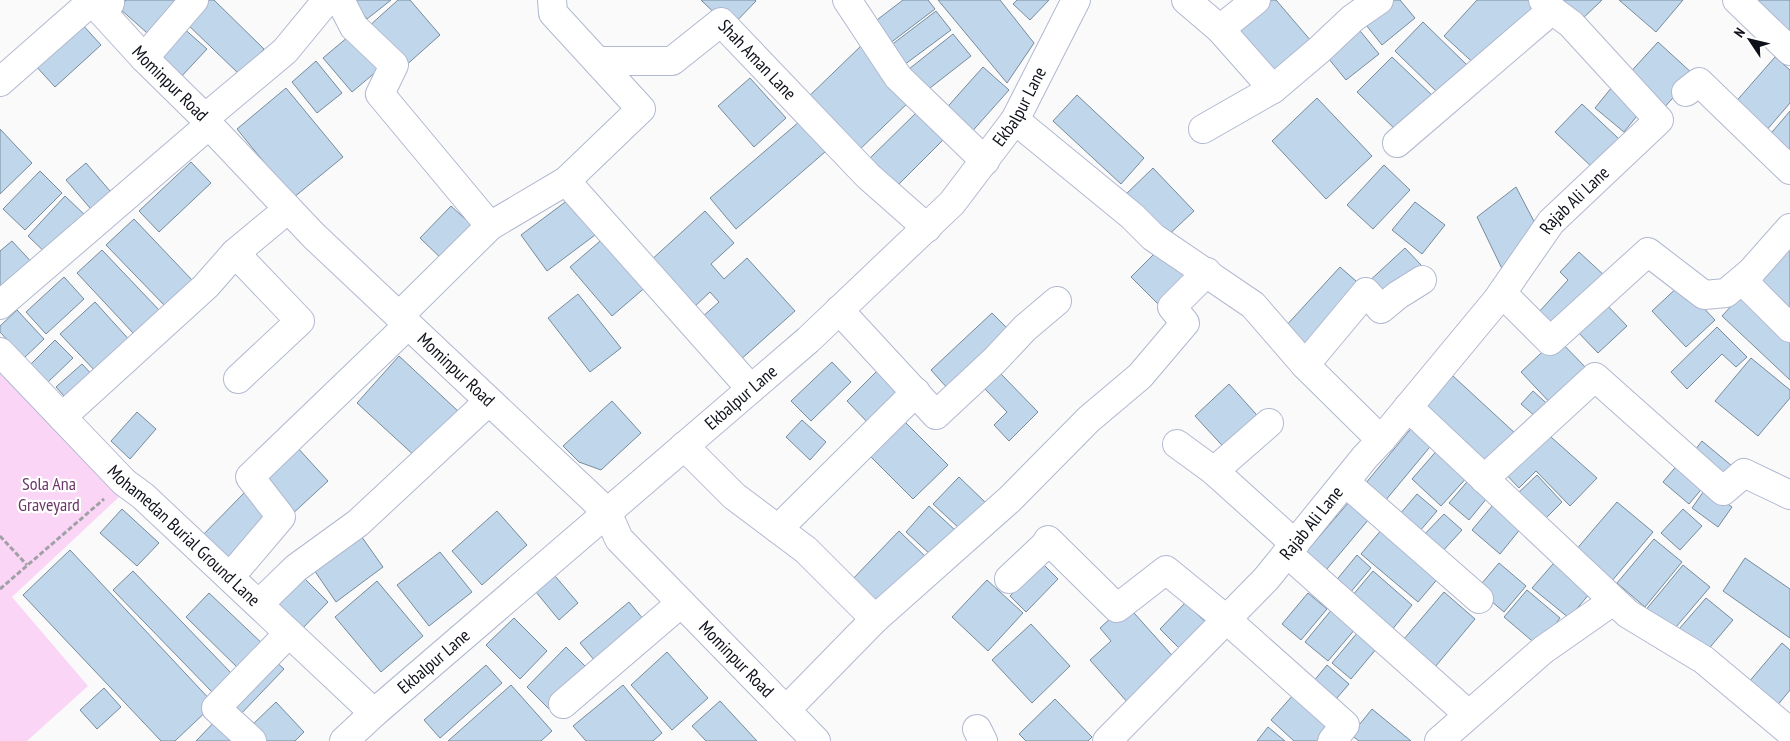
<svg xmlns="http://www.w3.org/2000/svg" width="1790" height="741" viewBox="0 0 1790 741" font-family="'PT Sans Narrow',sans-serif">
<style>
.green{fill:#fad5f6}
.building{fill:#c0d7eb;stroke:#768b9d}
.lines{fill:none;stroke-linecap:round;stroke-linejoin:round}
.minor-casing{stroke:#b1b8d1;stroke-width:30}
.path{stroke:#a0a1a4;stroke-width:3;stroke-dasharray:5 2.5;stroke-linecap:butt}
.minor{stroke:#fff;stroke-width:28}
.labels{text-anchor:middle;stroke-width:4.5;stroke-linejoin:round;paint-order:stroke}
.street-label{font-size:18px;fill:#0e1119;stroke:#fff}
.park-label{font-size:18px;fill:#6b3867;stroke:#fff}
</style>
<rect width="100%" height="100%" fill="#fafafa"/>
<polygon class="green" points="0,371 119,497 12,597 88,686 27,741 0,741"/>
<g class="building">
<polygon points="126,0 191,0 155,40 119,8"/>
<polygon points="207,0 214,0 264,49 239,74 185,22"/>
<polygon points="353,0 391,0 367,19"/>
<polygon points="398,0 410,0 440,35 403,68 368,27"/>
<polygon points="701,0 755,0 756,1 730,28"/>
<polygon points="903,0 928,0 935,9 885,47 869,26"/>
<polygon points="938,0 1000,0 1034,43 1007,83"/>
<polygon points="1017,0 1049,0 1030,20 1013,4"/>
<polygon points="1263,0 1276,0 1312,42 1273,76 1231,27"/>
<polygon points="1386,0 1400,0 1415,18 1382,45 1362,20"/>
<polygon points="1477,0 1530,0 1537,7 1480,69 1444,36"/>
<polygon points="1558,0 1602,0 1579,22"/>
<polygon points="1619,0 1683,0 1656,32"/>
<polygon points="1741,0 1790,0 1790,33"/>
<polygon points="936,11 951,30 900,68 886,49"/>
<polygon points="80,22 101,45 55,87 34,64"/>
<polygon points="1423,22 1468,66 1440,95 1395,51"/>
<polygon points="181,26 207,49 180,78 154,55"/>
<polygon points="1356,26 1379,54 1346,80 1324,53"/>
<polygon points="355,31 384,65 352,92 323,58"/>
<polygon points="953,34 971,56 921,95 904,73"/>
<polygon points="1658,42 1694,75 1661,111 1625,78"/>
<polygon points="863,44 914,97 854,155 803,102"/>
<polygon points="1392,57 1436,99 1402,136 1357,92"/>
<polygon points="1775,57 1790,70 1790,103 1765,132 1733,105"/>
<polygon points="316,61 342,93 317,113 292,82"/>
<polygon points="983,67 1009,90 968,136 942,113"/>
<polygon points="750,78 786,118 754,147 718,106"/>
<polygon points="1612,87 1641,111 1624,132 1595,108"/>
<polygon points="286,88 343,157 293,198 237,129"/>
<polygon points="1077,95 1144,158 1121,184 1053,121"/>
<polygon points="1317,98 1372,156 1326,199 1272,141"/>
<polygon points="1582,104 1620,140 1594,169 1555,132"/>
<polygon points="919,110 946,137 890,193 863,165"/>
<polygon points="1790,111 1790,158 1767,138"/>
<polygon points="799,122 825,152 736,229 710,198"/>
<polygon points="0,129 32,163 0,194"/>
<polygon points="191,162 211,183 159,232 139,211"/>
<polygon points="86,163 116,198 96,215 66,180"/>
<polygon points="1384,165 1410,190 1373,229 1347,205"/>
<polygon points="1153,168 1194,211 1162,241 1122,198"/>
<polygon points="40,171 62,193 25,230 3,209"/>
<polygon points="1516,187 1539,231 1506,277 1477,217"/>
<polygon points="65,196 89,219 52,259 28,236"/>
<polygon points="568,200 595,235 547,271 521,235"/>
<polygon points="1415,202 1445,225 1422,254 1392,230"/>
<polygon points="451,206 477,230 446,263 420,238"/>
<polygon points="705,211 734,243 711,264 724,279 747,258 795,311 739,361 701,318 719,302 710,292 692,309 649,262"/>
<polygon points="134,219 192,280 165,306 106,245"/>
<polygon points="606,236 648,285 612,316 570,267"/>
<polygon points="12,241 36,267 0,299 0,251"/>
<polygon points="1163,245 1196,278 1164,310 1131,277"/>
<polygon points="1790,245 1790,322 1752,283"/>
<polygon points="1405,248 1422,266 1381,303 1365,285"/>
<polygon points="102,250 159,310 134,334 77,273"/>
<polygon points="1579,252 1606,277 1557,331 1538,313 1568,280 1560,272"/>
<polygon points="1340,267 1364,288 1308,350 1284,328"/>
<polygon points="64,277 84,299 46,334 26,312"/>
<polygon points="1681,284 1715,320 1686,347 1652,311"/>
<polygon points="1745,291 1790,334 1790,380 1722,316"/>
<polygon points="578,294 621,348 590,372 548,318"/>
<polygon points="1603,301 1627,326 1598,353 1574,328"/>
<polygon points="95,302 133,344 99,375 60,334"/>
<polygon points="17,310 44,339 24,358 0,332 0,326"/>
<polygon points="992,313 1011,332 949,390 931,370"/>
<polygon points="1717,327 1747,357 1736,367 1722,354 1687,389 1671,372"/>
<polygon points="1557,338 1590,372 1554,407 1521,372"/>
<polygon points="55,340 73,358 48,382 31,364"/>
<polygon points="399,356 459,412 417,458 357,403"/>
<polygon points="1751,358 1790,390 1790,398 1758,436 1715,401"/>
<polygon points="832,362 851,382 811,421 791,401"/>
<polygon points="82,364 98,381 72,405 56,387"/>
<polygon points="877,371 902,398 872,427 847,401"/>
<polygon points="1001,374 1038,412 1009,441 994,425 1007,412 985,389"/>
<polygon points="1453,376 1517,435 1483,471 1419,412"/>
<polygon points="1229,384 1264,423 1230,454 1195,416"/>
<polygon points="1533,391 1554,410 1543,423 1521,404"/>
<polygon points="612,401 641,433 601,470 579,462 563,446"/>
<polygon points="137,412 156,429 130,459 111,441"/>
<polygon points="901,418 948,465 913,499 866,452"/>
<polygon points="802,420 826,442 810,460 786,437"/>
<polygon points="1414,425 1434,442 1385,501 1365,484"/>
<polygon points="1542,429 1597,478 1570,506 1536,471 1519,488 1500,468"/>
<polygon points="1702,441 1738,471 1723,488 1688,459"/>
<polygon points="296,446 328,481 289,517 257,481"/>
<polygon points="1440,447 1470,474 1441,506 1412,479"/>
<polygon points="1679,463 1705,485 1689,504 1663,482"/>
<polygon points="1537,475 1562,502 1541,523 1515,496"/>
<polygon points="1472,476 1492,492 1469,520 1449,503"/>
<polygon points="959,477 985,502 960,529 933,504"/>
<polygon points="1706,488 1732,507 1718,527 1692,508"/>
<polygon points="246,491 276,521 229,569 199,539"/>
<polygon points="1417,494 1437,511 1419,532 1399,515"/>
<polygon points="1498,499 1526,522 1500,554 1472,530"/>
<polygon points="1349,502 1369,519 1321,576 1300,559"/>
<polygon points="1617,502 1653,532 1606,588 1569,558"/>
<polygon points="929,506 956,531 932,556 906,532"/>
<polygon points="122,509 159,543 137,566 100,533"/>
<polygon points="1683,509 1702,526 1680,550 1661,533"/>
<polygon points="497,511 527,545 482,585 452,551"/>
<polygon points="1444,514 1462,530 1440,554 1422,537"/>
<polygon points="1383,528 1440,576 1418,602 1361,554"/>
<polygon points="899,531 929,560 877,613 848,584"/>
<polygon points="359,533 383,567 336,602 312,567"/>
<polygon points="1654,539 1682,562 1645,607 1617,583"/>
<polygon points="70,550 214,704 175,741 161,741 23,595"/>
<polygon points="440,552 472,592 429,626 397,585"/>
<polygon points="1357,555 1371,568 1344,600 1330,588"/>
<polygon points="1560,556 1596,586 1569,618 1532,588"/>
<polygon points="1745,558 1790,589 1790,638 1723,591"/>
<polygon points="1042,563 1058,579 1026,612 1010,596"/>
<polygon points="1499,563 1526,586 1504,612 1477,589"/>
<polygon points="1683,565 1710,587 1670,634 1644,612"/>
<polygon points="133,571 232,674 213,693 113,590"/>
<polygon points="1373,571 1412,605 1387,636 1347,602"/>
<polygon points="299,573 328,602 298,633 269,605"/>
<polygon points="555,576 578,603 559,620 536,592"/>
<polygon points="987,580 1023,613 988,651 952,617"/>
<polygon points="377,581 423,636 381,672 335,617"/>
<polygon points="1527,590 1560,618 1538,646 1504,617"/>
<polygon points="1444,592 1475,619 1430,673 1398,646"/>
<polygon points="209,593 267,648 243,673 186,617"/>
<polygon points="1308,593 1327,609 1301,640 1282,624"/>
<polygon points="1706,598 1733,620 1706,652 1679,629"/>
<polygon points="629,602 649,626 600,667 580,643"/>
<polygon points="1185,603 1210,626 1184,653 1160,629"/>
<polygon points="1126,604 1177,661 1129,704 1090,660 1111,641 1100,628"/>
<polygon points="1333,608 1356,628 1328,661 1305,642"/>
<polygon points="514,618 547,651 520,679 486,645"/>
<polygon points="1031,624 1070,666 1032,703 992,660"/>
<polygon points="1358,632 1377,648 1351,679 1332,663"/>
<polygon points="1782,643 1790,650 1790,690 1776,707 1748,683"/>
<polygon points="566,647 588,669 549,709 527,687"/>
<polygon points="667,652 708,698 672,730 631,685"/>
<polygon points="273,659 284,669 237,718 226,708"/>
<polygon points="486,665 502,683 440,738 424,720"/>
<polygon points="1327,665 1349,684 1330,706 1308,688"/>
<polygon points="511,685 552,731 541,741 448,741"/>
<polygon points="623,685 662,733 653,741 586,741 573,726"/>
<polygon points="104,688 121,707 97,729 80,710"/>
<polygon points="1294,694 1336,731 1327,741 1294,741 1271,720"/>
<polygon points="1055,699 1092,737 1088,741 1026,741 1019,734"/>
<polygon points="720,701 757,741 706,741 692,726"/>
<polygon points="276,702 304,732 295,741 263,741 250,727"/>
<polygon points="1372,709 1411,741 1359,741 1351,735"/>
<polygon points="221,715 238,731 229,741 196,741"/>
<polygon points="1268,727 1285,741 1257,741"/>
</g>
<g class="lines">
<defs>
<g id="minor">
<path id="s1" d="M91,0l53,58 61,60 4,7 105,111 293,276 12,27 197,202"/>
<polyline points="340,0 354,27 394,65 380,94 490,226"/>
<path id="s2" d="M552,0l1,13 44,48h75l49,-39 147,154 59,52"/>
<polyline points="847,0 898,77 985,161"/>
<polyline points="1186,0 1220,29 1273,89 1203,129"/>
<polyline points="1737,0 1790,51"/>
<polyline points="1220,29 1256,0"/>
<polyline points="144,58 194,0"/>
<polyline points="0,82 92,1 110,3"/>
<polyline points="1273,89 1319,50 1353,18 1379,0"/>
<polyline points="1686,92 1699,82 1790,170"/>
<polyline points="205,118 285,51 327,0"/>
<polyline points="1015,120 1132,216 1153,237 1253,305 1305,365 1381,440"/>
<polyline points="1397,143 1552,10"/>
<polyline points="566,181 751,389"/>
<polyline points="235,253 300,321 238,379"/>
<polyline points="1751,272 1746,284 1790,328"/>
<polyline points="1502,293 1550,341 1648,252 1704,295 1726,293 1751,272 1790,228"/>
<polyline points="0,305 209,125"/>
<polyline points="839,310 936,415 994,361 1025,328 1057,301"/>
<polyline points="399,316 490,226 566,181 641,109 597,61"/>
<path id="s3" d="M0,352l124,130 19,14 231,217"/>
<polyline points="1305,365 1366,292 1381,309 1398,295 1422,280"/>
<polyline points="1408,407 1628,614 1704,660 1790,732"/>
<polyline points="62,417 206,286 235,253 288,209"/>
<polyline points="1177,444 1214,471 1295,544"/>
<polyline points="684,446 734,496 806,550 875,619"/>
<polyline points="1214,471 1269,423"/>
<polyline points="1484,479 1595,377 1723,491 1744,473 1790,495"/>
<polyline points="1345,482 1479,599"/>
<polyline points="778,529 916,392"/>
<polyline points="1287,553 1468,714"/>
<polyline points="230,577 281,517 250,477 408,325"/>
<polyline points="1009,579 1045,545 1048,540 1117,608 1166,570 1226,619 1345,725 1332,741"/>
<polyline points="259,604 296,568 358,523 489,401"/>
<polyline points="563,704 681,603"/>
<polyline points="786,710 875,619 1010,499 1089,419 1140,376 1185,323 1172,307 1207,272"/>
<polyline points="977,729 983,741"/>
<polyline points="252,741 216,708 289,633"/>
<path id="s4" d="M344,741l30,-28 434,-373 144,-137 63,-83 61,-120"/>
<path id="s5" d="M1107,741l159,-162 99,-122 16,-17 116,-140 54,-78 108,-102 -88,-96 -19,-14 -9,-10"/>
<polyline points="1439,741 1543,650 1613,601"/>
</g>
</defs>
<use href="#minor" class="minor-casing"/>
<g class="path">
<polyline points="0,536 27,565"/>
<polyline points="0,589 104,499"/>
</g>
<use href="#minor" class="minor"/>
</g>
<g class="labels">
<g class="street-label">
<text dy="6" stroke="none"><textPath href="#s2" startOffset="268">Shah Aman Lane</textPath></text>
<text dy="6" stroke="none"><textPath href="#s1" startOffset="115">Mominpur Road</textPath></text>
<text dy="6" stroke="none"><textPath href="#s4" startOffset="930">Ekbalpur Lane</textPath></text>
<text dy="6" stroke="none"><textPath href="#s5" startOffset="716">Rajab Ali Lane</textPath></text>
<text dy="6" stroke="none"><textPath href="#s1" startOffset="520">Mominpur Road</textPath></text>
<text dy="6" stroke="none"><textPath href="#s4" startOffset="525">Ekbalpur Lane</textPath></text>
<text dy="6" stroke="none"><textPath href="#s5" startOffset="299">Rajab Ali Lane</textPath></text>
<text dy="6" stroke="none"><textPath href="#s3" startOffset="260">Mohamedan Burial Ground Lane</textPath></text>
<text dy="6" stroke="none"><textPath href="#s1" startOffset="925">Mominpur Road</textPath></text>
<text dy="6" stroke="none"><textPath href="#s4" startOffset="120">Ekbalpur Lane</textPath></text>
</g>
<g class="park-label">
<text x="49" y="490">Sola Ana<tspan x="49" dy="21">Graveyard</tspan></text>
</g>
</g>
<g transform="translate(1750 40) rotate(305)" stroke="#ffffff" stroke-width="4" paint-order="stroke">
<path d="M0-4L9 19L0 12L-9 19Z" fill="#0e1119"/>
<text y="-8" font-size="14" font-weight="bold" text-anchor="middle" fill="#0e1119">N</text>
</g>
</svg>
